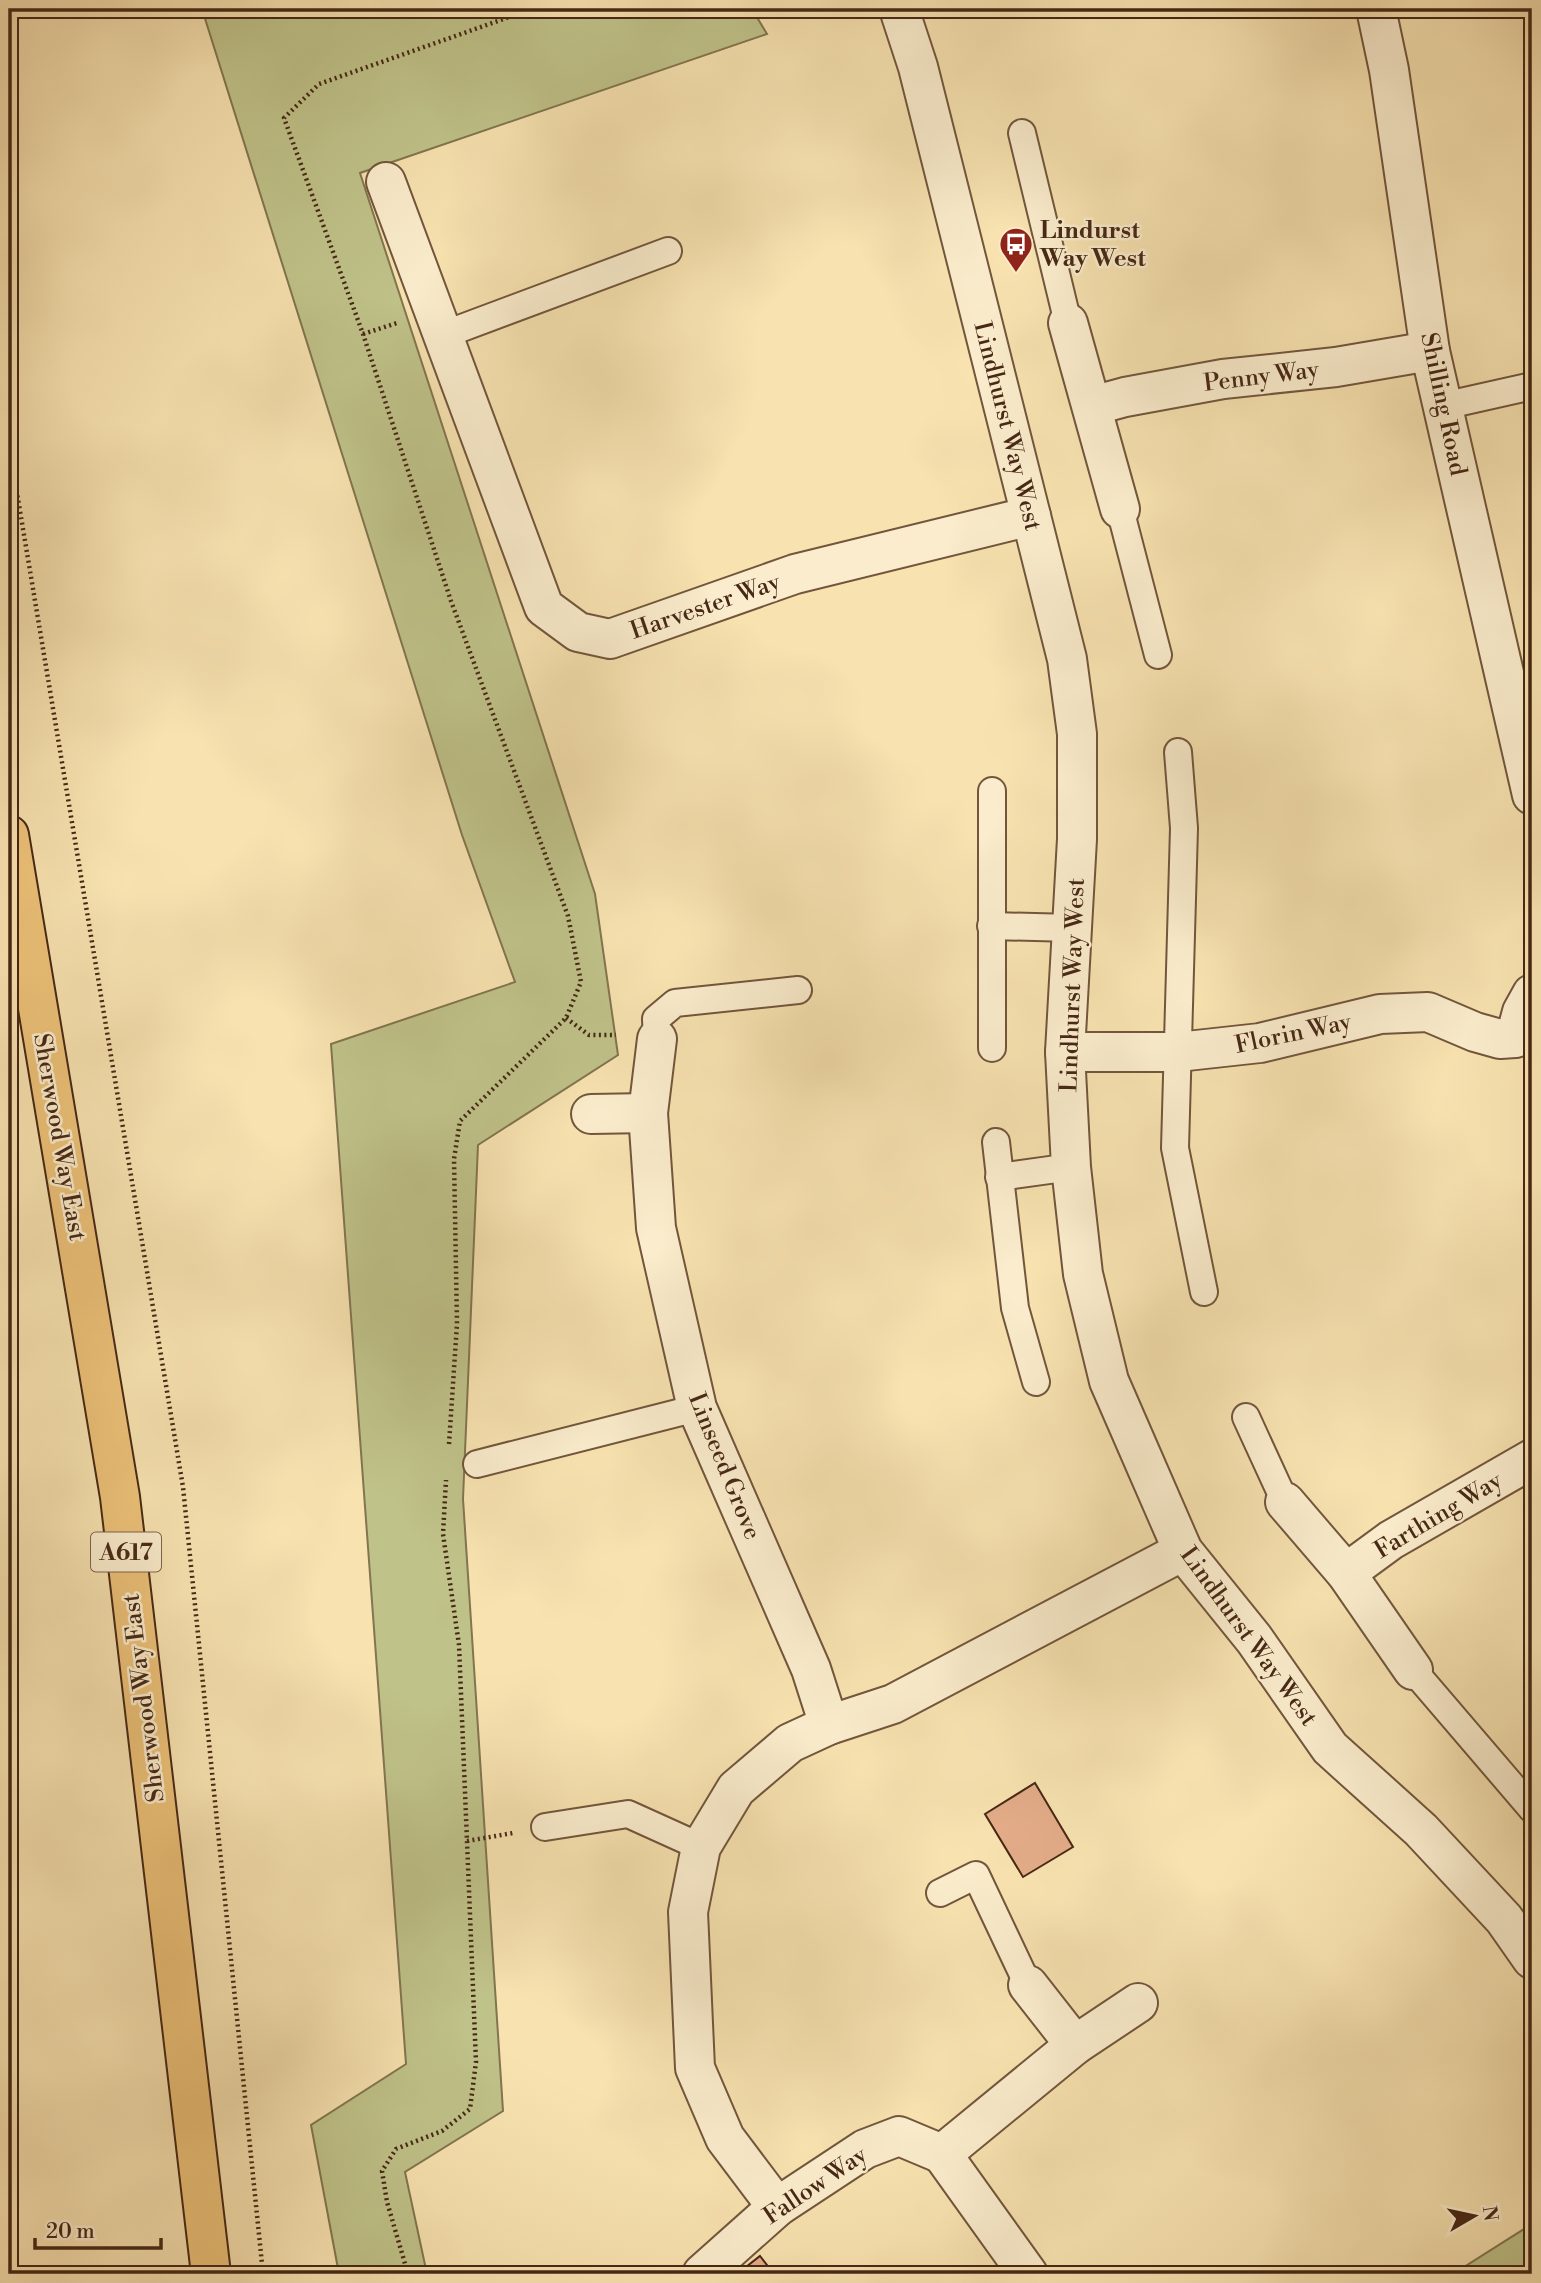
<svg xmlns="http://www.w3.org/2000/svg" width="1541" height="2283" viewBox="0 0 1541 2283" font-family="'Libre Bodoni',serif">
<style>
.green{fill:#bfc289;stroke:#827550;stroke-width:2}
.building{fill:#e4ac89;stroke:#462816;stroke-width:2}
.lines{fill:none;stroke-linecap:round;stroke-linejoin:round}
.service-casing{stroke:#72563c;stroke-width:30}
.minor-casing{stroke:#72563c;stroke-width:42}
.trunk-casing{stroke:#462816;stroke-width:42}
.path{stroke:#462816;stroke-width:4.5;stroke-dasharray:2 3.5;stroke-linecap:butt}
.service{stroke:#faeccc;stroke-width:26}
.minor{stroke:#faeccc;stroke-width:38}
.trunk{stroke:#ecc178;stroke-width:38}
.labels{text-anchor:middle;stroke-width:5;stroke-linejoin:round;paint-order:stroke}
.shield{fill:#faeccc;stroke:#7c634d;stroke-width:2}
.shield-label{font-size:23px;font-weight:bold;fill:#462816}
.poi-label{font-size:24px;font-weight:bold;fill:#462816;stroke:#faeccc;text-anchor:start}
.street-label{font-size:24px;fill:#462816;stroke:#faeccc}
</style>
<rect width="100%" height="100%" fill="#f7e2b0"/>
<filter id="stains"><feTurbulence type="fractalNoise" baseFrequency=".00286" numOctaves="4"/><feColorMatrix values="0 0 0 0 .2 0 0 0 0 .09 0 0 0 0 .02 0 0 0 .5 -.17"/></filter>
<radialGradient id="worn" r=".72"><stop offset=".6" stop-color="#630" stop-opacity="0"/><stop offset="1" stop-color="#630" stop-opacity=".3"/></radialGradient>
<g class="green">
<polygon points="202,9 752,9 767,34 360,173 595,894 618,1055 478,1145 463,1499 503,2111 405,2172 427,2274 339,2274 311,2125 406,2064 331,1044 515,982 462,835"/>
<polygon points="1532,2224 1532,2274 1453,2274"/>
</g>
<g class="building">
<polygon points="1035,1783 1073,1847 1023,1877 985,1814"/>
<polygon points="760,2256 774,2274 737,2274"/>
</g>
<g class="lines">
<defs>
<g id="service">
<polyline points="1022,133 1068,323"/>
<polyline points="443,335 668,251"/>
<polyline points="1443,406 1532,386"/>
<polyline points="1120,509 1158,655"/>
<polyline points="1178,752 1184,828 1175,1148 1204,1292"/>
<polyline points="992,791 992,1048"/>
<polyline points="991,926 1073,928"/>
<polyline points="657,1039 656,1019 675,1003 798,990"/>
<polyline points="996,1142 1015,1308 1036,1382"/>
<polyline points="999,1177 1071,1167"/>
<polyline points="1246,1417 1285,1502"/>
<polyline points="477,1464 697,1408"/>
<polyline points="1413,1670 1532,1809"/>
<polyline points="545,1827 628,1814 701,1847"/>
<polyline points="940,1893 976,1875 1028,1985"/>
</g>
<g id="minor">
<polyline points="899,9 918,67 1067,659 1077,734 1077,839 1065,1052 1071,1167 1083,1274 1109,1381 1183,1551 1254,1639 1330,1748 1421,1830 1504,1919 1532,1959"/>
<polyline points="1376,9 1389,70 1430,351 1532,795"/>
<polyline points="386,182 544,607 578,632 610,639 795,574 1031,516"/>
<polyline points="1068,323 1120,509"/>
<polyline points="1092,406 1125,397 1223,379 1336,367 1430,351"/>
<polyline points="1515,1038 1522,1012 1532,994"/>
<polyline points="657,1039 648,1113 656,1228 697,1408 811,1669 829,1725"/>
<polyline points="1065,1052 1178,1052 1260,1043 1380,1014 1428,1012 1475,1032 1500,1039 1515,1038"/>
<polyline points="591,1114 648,1113"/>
<polyline points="1285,1502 1346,1573 1413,1670"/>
<polyline points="1346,1573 1391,1540 1532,1459"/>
<polyline points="1028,1985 1075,2045"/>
<polyline points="942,2154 1075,2045 1138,2003"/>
<polyline points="942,2154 1028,2274"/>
<polyline points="777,2207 725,2138 695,2068 688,1912 701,1847 736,1789 790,1743 829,1725 893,1704 1183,1551"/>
<polyline points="702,2274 777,2207 865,2149 899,2136 942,2154"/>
</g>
<polyline id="trunk" points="9,835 120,1497 211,2274"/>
</defs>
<use href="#service" class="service-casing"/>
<use href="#minor" class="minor-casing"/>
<use href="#trunk" class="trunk-casing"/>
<g class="path">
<polyline points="363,334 397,323"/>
<polyline points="9,458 17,493 183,1487 263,2274"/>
<polyline points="566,1018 589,1035 616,1035"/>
<polyline points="449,1444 457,1324 454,1159 460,1121 566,1018 581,982 568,916 451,601 363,334 284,118 319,84 532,9"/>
<polyline points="467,1841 513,1833"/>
<polyline points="408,2274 387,2202 382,2171 396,2149 442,2131 470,2109 476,2062 459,1645 443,1534 446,1480"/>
</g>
<use href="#service" class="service"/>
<use href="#minor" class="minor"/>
<use href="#trunk" class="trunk"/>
</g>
<defs>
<symbol id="bus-pin" viewBox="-11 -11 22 30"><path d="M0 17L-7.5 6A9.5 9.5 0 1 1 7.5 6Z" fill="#8f2418" stroke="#faeccc"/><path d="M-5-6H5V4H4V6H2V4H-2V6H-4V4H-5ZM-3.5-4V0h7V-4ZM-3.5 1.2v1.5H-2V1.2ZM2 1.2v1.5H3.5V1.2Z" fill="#fff"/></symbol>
</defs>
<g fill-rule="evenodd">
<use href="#bus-pin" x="997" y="225" width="38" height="52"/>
</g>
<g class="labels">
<rect class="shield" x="91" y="1532.5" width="70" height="39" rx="5"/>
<g class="shield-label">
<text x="126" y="1560">A617</text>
</g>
<g class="poi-label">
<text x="1040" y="238">Lindurst<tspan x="1040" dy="28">Way West</tspan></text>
</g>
<g class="street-label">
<text transform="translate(1261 376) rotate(-7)" y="8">Penny Way</text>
<text transform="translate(1444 404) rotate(78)" y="8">Shilling Road</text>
<text transform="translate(1008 426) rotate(76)" y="8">Lindhurst Way West</text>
<text transform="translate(705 606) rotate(-19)" y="8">Harvester Way</text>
<text transform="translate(1072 985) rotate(-88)" y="8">Lindhurst Way West</text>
<text transform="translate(1293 1033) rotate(-12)" y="8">Florin Way</text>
<text transform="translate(60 1137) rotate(80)" y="8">Sherwood Way East</text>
<text transform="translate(725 1466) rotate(68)" y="8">Linseed Grove</text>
<text transform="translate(1438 1515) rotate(-31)" y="8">Farthing Way</text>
<text transform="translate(1249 1636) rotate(54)" y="8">Lindhurst Way West</text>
<text transform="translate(143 1698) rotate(-97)" y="8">Sherwood Way East</text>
<text transform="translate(815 2185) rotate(-34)" y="8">Fallow Way</text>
</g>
</g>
<rect width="1541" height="2283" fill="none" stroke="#f7e2b0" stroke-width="35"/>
<rect x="10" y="10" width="1520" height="2262" fill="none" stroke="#462816" stroke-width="3.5"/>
<rect x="18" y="18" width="1506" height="2248" fill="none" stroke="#462816" stroke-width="2"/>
<g transform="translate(1474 2216) rotate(81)" stroke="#faeccc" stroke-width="5" paint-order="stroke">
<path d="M0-5L12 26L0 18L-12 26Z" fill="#462816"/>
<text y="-10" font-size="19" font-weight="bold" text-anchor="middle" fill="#462816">N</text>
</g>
<path d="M35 2238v10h126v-10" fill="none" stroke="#462816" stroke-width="3.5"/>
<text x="46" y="2238" font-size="21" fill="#462816" stroke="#faeccc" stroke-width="5" paint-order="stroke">20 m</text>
<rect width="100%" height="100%" filter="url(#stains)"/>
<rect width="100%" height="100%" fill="url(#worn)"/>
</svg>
